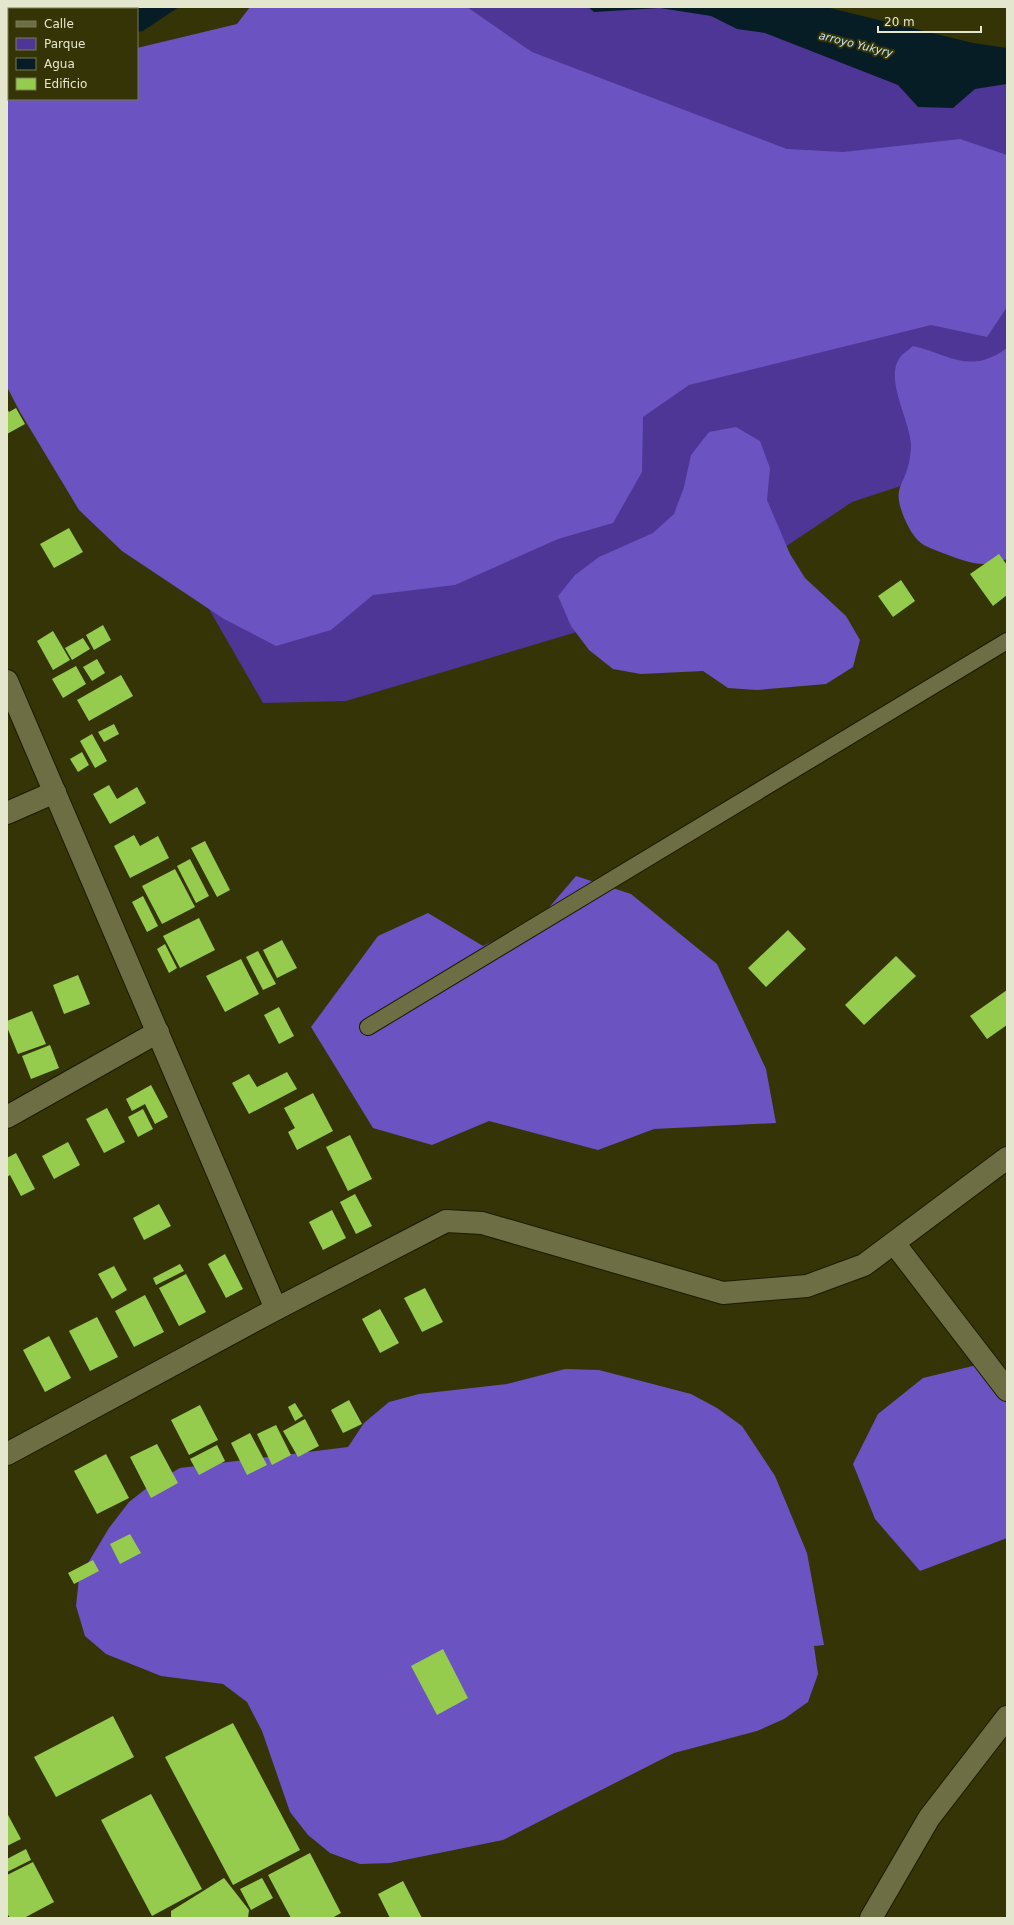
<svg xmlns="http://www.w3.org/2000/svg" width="1014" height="1925" viewBox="0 0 1014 1925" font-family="'DejaVu Sans',sans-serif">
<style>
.green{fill:#4d3696}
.forest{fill:#6b53c2}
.water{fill:#071d26}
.building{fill:#96cc4e}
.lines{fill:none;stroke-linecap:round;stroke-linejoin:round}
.lane-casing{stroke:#1b1b00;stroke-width:18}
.street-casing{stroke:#1b1b00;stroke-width:24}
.lane{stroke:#6d6e43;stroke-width:16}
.street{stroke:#6d6e43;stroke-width:22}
.labels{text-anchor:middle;stroke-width:4;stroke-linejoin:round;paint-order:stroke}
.water-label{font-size:11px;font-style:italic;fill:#c5e4f4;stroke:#343407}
</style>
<rect width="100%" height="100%" fill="#343407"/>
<polygon class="green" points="7,7 9,9 9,99 137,99 329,7 767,7 1007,59 1007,451 852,502 724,588 346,701 263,703 7,258"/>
<g class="forest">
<polygon points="7,7 40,7 43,9 9,9 9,99 137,99 137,48 237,24 250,7 467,7 532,52 787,149 843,152 960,139 1007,155 1007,307 987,337 931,325 689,385 643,417 642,472 613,523 558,539 455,585 373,595 331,630 276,646 224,619 122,551 79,510 20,412 7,387"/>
<path d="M913,346c38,9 57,29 94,2v211c-25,11 -42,2 -67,-7 -6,-3 -14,-5 -19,-9 -10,-7 -20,-30 -22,-42 -2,-11 3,-17 6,-26 4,-8 6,-22 6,-30 -1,-26 -29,-69 -9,-90 3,-3 8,-6 11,-9z"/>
<polygon points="736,427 760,441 770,468 767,500 790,554 805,578 846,616 860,640 853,667 826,684 757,690 728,688 703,671 641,674 613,669 589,650 571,626 558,596 575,575 599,557 653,533 674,514 684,487 691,455 709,432"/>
<polygon points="576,876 631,894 717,964 766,1069 776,1123 654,1129 598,1150 489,1121 432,1145 373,1128 311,1027 378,936 428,913 483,946 540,918"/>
<polygon points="981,1364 1007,1395 1007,1538 920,1571 875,1519 853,1464 878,1414 923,1378"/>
<polygon points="565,1369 599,1370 691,1394 717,1408 742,1426 775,1476 807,1553 824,1645 814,1646 818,1674 808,1702 784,1719 757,1731 674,1753 503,1840 390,1863 360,1864 330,1853 308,1835 290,1812 262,1731 247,1702 223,1684 161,1676 106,1654 85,1636 76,1606 79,1578 109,1528 129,1502 152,1484 180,1468 348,1447 364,1423 389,1402 419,1394 507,1384"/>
</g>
<g class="water">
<polygon points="10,7 179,7 143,31 137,32 137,9 13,9"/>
<polygon points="588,7 826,7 973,43 1007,48 1007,84 975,89 953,108 918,107 898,85 765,33 737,29 711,16 660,8 594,12"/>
</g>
<g class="building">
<polygon points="16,408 25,424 7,434 7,409 9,412"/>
<polygon points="69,528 83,552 54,568 40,544"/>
<polygon points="999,554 1007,565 1007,595 993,606 970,574"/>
<polygon points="901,580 915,601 893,617 878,596"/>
<polygon points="103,625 111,640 94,650 86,635"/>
<polygon points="53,631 70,660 53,670 37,641"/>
<polygon points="83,638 90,649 72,660 65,648"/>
<polygon points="97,659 105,673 92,681 83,667"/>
<polygon points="76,666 86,684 63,698 52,679"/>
<polygon points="121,675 133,696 89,721 77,700"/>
<polygon points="114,724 119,734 104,742 98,732"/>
<polygon points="92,734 107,761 95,768 80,741"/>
<polygon points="82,752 89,765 78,772 70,759"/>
<polygon points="109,785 117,799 137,787 146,803 110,824 93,794"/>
<polygon points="134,835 140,846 158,836 169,858 130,878 114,846"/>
<polygon points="205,841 230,890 217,897 191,848"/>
<polygon points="190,859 209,896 196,903 177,866"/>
<polygon points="175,869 195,907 162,924 142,886"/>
<polygon points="143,896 158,926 147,932 132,902"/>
<polygon points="199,918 215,950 180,968 163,936"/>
<polygon points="788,930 806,949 766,987 748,968"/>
<polygon points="282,940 297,968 277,978 263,950"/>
<polygon points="165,944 177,968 169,973 157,949"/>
<polygon points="258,951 276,984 263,990 246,957"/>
<polygon points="896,956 916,976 864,1025 845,1005"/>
<polygon points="241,959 259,994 225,1012 206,976"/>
<polygon points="78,975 90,1004 64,1014 53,985"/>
<polygon points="1007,990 1007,1025 987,1039 970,1016"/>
<polygon points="279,1007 294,1036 279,1044 264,1015"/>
<polygon points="32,1011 46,1044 18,1054 7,1027 7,1021"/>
<polygon points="50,1045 59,1068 31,1079 22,1056"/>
<polygon points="287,1072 297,1089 249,1114 232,1083 249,1074 257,1087"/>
<polygon points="151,1085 168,1117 155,1124 145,1104 132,1111 126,1099"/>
<polygon points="313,1093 333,1131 297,1150 288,1132 295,1128 284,1108"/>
<polygon points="107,1108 125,1142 104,1153 86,1119"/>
<polygon points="143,1109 153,1129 138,1137 128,1117"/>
<polygon points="350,1135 372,1179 348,1191 326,1147"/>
<polygon points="68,1142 80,1165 54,1179 42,1156"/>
<polygon points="16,1153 35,1189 21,1196 10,1175 7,1177 7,1158"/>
<polygon points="355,1194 372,1226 356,1234 340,1202"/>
<polygon points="159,1204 171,1226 144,1240 133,1218"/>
<polygon points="332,1210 346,1238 323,1250 309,1222"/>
<polygon points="225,1254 243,1289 226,1298 208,1264"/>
<polygon points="180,1264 184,1271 156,1285 153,1278"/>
<polygon points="114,1266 127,1290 112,1299 98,1274"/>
<polygon points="186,1274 206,1312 179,1326 159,1288"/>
<polygon points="425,1288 443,1322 422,1332 404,1298"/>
<polygon points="145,1295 164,1332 134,1347 115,1311"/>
<polygon points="380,1309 399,1343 380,1353 362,1319"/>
<polygon points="97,1317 118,1357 90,1371 69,1331"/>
<polygon points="49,1336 71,1378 45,1392 23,1350"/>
<polygon points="349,1400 362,1424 343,1433 331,1410"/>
<polygon points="295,1403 303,1416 295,1421 288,1407"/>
<polygon points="200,1405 218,1440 189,1455 171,1420"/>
<polygon points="305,1419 319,1446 298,1457 283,1431"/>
<polygon points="276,1425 291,1455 272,1465 257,1434"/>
<polygon points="250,1433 267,1465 247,1475 231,1443"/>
<polygon points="157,1444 178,1483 151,1498 130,1457"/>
<polygon points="217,1445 225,1461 199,1475 190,1459"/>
<polygon points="106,1454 129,1498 97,1514 74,1471"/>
<polygon points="130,1534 141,1553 120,1564 110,1544"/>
<polygon points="93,1560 99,1571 74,1584 68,1573"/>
<polygon points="443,1649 468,1698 437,1715 411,1666"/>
<polygon points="113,1716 134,1757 56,1797 34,1757"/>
<polygon points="233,1723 300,1850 233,1885 165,1757"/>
<polygon points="151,1794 202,1889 152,1916 101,1820"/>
<polygon points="7,1813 21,1839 7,1846"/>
<polygon points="26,1849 31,1860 7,1872 7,1859"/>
<polygon points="310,1853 341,1913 332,1918 291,1918 268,1875"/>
<polygon points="33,1862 54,1902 24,1918 10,1918 7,1913 7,1875"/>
<polygon points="224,1878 249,1910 248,1918 171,1918 171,1911"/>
<polygon points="262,1878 273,1898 251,1910 240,1889"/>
<polygon points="403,1881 422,1918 390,1918 378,1894"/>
</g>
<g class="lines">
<defs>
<polyline id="lane" points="368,1027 1007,641"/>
<g id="street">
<polyline points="7,681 276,1309"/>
<polyline points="7,813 55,792"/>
<polyline points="7,1117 158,1032"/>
<polyline points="894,1243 1007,1390"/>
<polyline points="7,1454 276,1309 446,1221 482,1223 723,1293 807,1286 864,1265 1007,1158"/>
<polyline points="871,1918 929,1818 1007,1717"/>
</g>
</defs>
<use href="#lane" class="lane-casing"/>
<use href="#street" class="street-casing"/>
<use href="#lane" class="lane"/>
<use href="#street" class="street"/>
</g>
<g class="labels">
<g class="water-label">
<text transform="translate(856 44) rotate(14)" y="4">arroyo Yukyry</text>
</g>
</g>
<rect width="1014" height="1925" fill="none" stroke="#e5e6ce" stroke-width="16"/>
<rect x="8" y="8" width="130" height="92" fill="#343407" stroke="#7b7b57"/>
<rect x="16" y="21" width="20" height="6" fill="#6d6e43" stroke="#7b7b57"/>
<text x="44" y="28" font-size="12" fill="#e5e6ce">Calle</text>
<rect x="16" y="38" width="20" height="12" fill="#4d3696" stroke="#7b7b57"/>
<text x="44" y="48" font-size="12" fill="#e5e6ce">Parque</text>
<rect x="16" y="58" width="20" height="12" fill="#071d26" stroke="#7b7b57"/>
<text x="44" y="68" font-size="12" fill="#e5e6ce">Agua</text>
<rect x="16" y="78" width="20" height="12" fill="#96cc4e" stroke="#7b7b57"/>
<text x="44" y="88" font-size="12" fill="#e5e6ce">Edificio</text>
<path d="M878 26v6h103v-6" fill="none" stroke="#e5e6ce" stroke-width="2"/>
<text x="884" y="26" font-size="12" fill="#e5e6ce" stroke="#343407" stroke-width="3" paint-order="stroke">20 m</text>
</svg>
